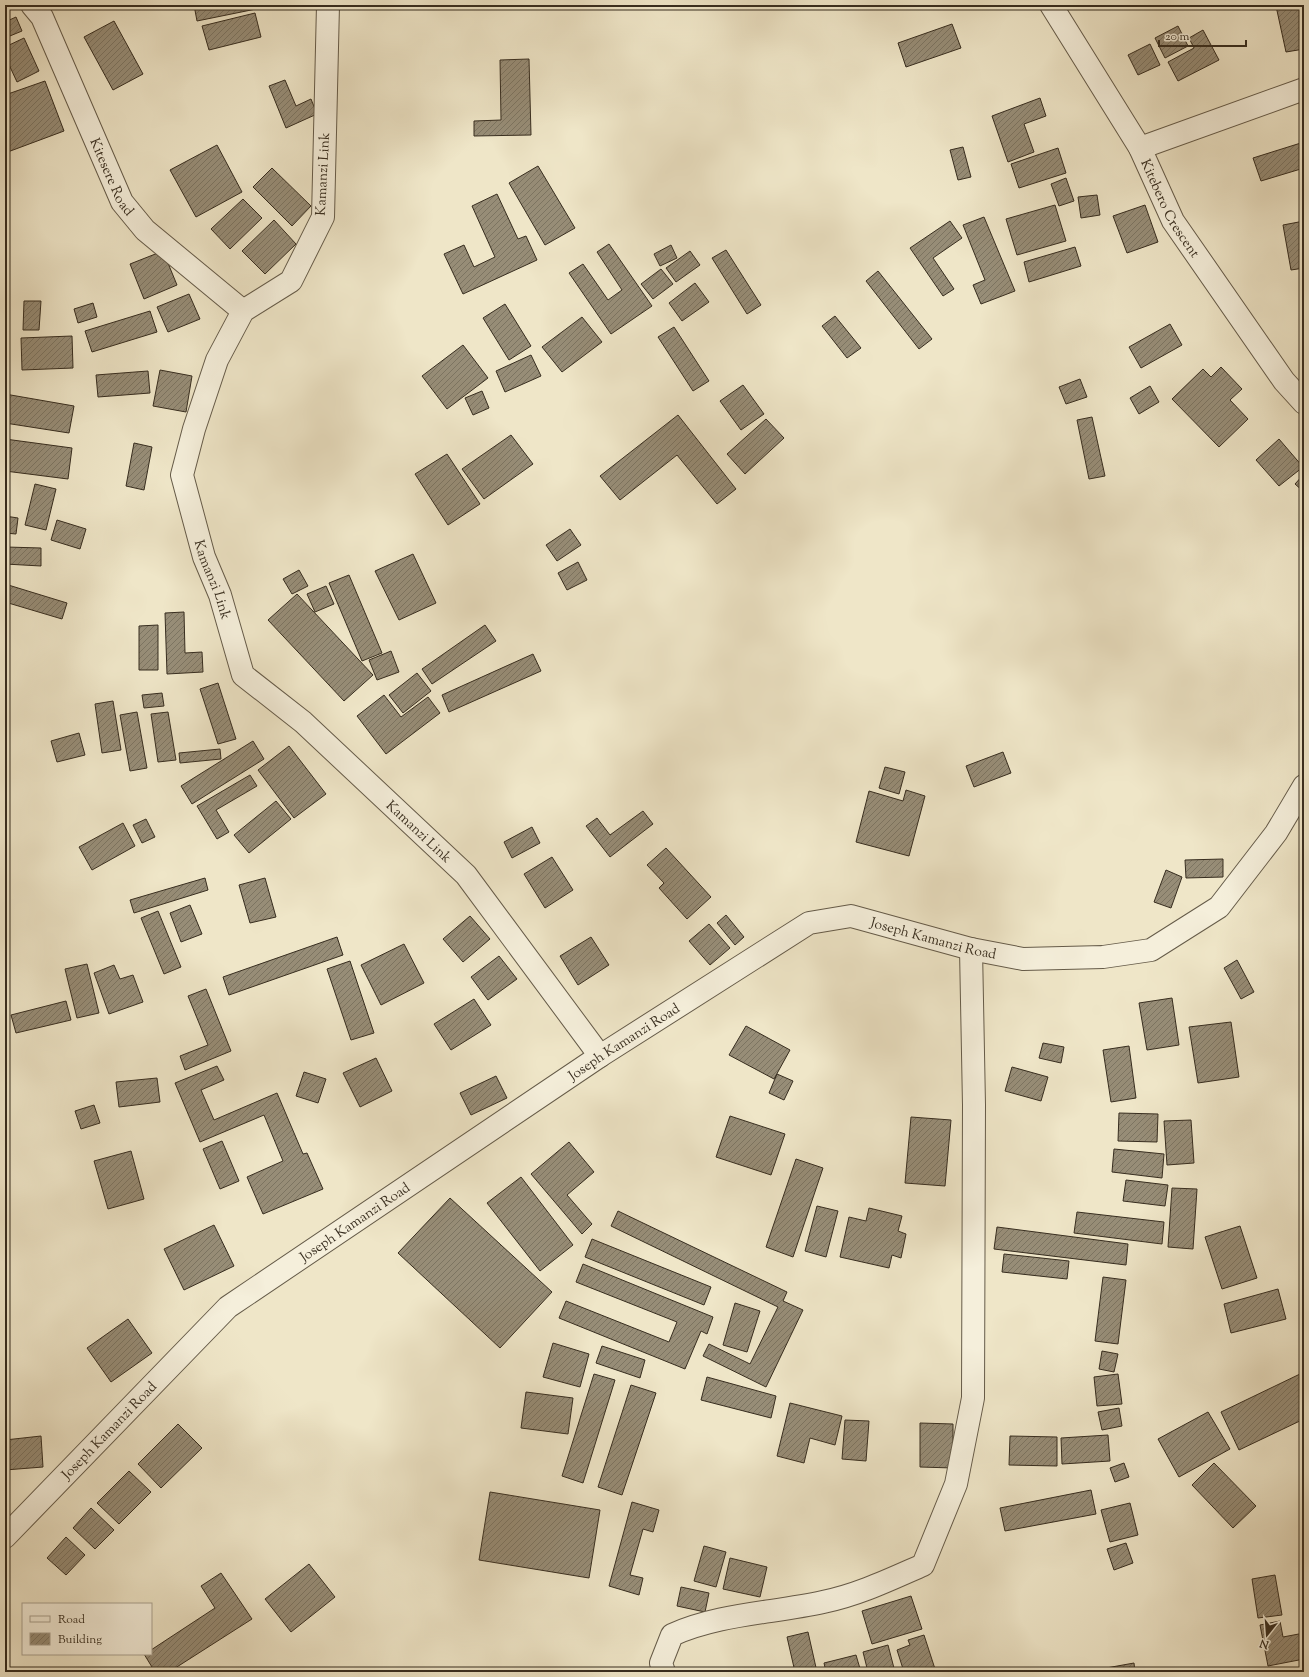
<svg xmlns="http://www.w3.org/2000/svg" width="1309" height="1677" viewBox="0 0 1309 1677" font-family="'Sorts Mill Goudy',serif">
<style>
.building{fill:url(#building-hatch);stroke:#372d1f}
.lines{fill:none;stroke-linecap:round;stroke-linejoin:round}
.street-casing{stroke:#655b49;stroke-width:24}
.street{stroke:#f5efdb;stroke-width:22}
.labels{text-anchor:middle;stroke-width:4;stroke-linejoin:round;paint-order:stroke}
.street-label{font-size:14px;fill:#372d1f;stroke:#f5efdb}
</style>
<defs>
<pattern id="building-hatch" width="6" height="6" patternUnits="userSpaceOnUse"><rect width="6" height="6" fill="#978d77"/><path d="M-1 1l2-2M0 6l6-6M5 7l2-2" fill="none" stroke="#7c7461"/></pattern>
</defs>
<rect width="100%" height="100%" fill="#efe6c8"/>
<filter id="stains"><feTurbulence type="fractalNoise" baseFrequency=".005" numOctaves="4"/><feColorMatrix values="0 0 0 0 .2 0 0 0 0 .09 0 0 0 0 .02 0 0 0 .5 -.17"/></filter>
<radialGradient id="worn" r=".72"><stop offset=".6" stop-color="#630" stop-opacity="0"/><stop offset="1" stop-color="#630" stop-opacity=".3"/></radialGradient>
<g class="building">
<polygon points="194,5 255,5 256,9 197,21"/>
<polygon points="614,5 638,5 638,9 614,7"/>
<polygon points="1304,5 1304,49 1286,52 1276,6"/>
<polygon points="255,13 261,37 209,50 202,26"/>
<polygon points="16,17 22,31 5,38 5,22"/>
<polygon points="114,21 143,74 113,90 84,37"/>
<polygon points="952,24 961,48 906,67 898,43"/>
<polygon points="1178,26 1188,46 1165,58 1155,38"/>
<polygon points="1203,30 1219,60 1178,81 1168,62 1194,48 1189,38"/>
<polygon points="24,38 39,71 17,82 5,56 5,47"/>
<polygon points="1150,44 1160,65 1138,75 1128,55"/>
<polygon points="529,59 531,135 474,136 474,121 501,120 500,60"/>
<polygon points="285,80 296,106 311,99 317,114 286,128 269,86"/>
<polygon points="45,81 64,131 5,153 5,95"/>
<polygon points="1040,98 1046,116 1024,124 1034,152 1008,162 992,116"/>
<polygon points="1304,142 1304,168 1261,181 1253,158"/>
<polygon points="217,145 242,192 196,217 170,170"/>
<polygon points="963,147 971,177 958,180 950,150"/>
<polygon points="1058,148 1066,173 1019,188 1011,164"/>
<polygon points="538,166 575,228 545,245 509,183"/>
<polygon points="272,168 311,206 292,226 253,187"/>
<polygon points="1066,178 1074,201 1059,206 1051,184"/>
<polygon points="497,194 518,239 526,236 537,260 463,294 444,254 464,245 474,267 495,257 472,206"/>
<polygon points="1097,195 1100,215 1081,218 1078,197"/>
<polygon points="243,199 262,218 230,249 211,229"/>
<polygon points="1055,205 1066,241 1017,255 1006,219"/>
<polygon points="1145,205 1158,242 1127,253 1113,216"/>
<polygon points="984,217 1015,291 981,304 973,285 985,280 963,225"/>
<polygon points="274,220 296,244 265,274 242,251"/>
<polygon points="950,221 962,238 933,258 954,289 943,296 910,248"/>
<polygon points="1304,221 1304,268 1291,270 1283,225"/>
<polygon points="609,244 652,306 611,334 569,273 583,264 608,300 622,290 597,252"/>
<polygon points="671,245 677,258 660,266 654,254"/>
<polygon points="1075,247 1081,266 1029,282 1024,262"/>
<polygon points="726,250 761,305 747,314 712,258"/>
<polygon points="163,251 177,285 144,299 130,264"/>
<polygon points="690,251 700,265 676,282 666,268"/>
<polygon points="661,269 673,284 653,299 641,284"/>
<polygon points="878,271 932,339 919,349 866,281"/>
<polygon points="695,283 709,302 682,321 669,303"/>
<polygon points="189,294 200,319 168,332 157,307"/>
<polygon points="24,301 41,301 39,330 23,330"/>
<polygon points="93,303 97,317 78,323 74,309"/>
<polygon points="505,304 531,346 509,360 483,318"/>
<polygon points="150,311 157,332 92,352 85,331"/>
<polygon points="835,316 861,348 847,358 822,326"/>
<polygon points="582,317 602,342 562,372 542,347"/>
<polygon points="1170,324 1182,345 1141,368 1129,347"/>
<polygon points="674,327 709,381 693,391 658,337"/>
<polygon points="72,336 73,368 22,370 21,338"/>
<polygon points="463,345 488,378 447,409 422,376"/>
<polygon points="531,355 541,376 505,392 496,371"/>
<polygon points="1221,367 1242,389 1230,400 1248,419 1219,447 1172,399 1203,369 1211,377"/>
<polygon points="160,370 192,376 186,412 153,406"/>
<polygon points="148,371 150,393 98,397 96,375"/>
<polygon points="1080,379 1087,397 1066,404 1059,387"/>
<polygon points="743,385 764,414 741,430 720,401"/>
<polygon points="1150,386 1159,402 1139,414 1130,398"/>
<polygon points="482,391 489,408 473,415 465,398"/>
<polygon points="5,394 74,406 69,433 5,423"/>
<polygon points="678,415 736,489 717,504 677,455 620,500 600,476"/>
<polygon points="1092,417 1105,476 1089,479 1077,420"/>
<polygon points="766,419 784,438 745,474 727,454"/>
<polygon points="511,435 533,464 484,499 462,469"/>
<polygon points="5,439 72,448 68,479 5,471"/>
<polygon points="1279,439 1303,467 1279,486 1256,460"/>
<polygon points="134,443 152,447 144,490 126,486"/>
<polygon points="447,454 480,504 448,525 415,474"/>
<polygon points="1304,474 1304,492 1295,484"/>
<polygon points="35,484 56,489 46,530 25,525"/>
<polygon points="5,516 18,518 16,534 5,533"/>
<polygon points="57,520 86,529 80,549 51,540"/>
<polygon points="570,529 581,545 557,561 546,545"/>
<polygon points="6,547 41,548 41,566 5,564"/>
<polygon points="413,554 436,603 399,620 375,571"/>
<polygon points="578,562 587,580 567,590 558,573"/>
<polygon points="299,570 308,586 292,594 283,579"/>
<polygon points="349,575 382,653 362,661 329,583"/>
<polygon points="5,584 67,603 62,619 5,602"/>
<polygon points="326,586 334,604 315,612 307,594"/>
<polygon points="297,594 373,675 344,701 268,620"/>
<polygon points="184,612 185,653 202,652 203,672 167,674 165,613"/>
<polygon points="158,625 158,670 139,670 139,626"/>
<polygon points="485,625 496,641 432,684 422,669"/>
<polygon points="391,651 399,672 377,680 369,660"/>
<polygon points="533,654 541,671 449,712 442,695"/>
<polygon points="417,673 431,691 403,713 389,695"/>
<polygon points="218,683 236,739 218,744 200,689"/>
<polygon points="162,693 164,706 144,708 142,695"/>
<polygon points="384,695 401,717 428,697 440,713 386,754 357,716"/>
<polygon points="113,701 121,750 102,753 95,704"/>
<polygon points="137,712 147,768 130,771 120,715"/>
<polygon points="168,712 176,760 158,762 151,714"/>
<polygon points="79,733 85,755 57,762 51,741"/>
<polygon points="253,741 264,759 192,804 181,786"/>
<polygon points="289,746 326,794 294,818 258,770"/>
<polygon points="220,749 221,759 180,763 179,753"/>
<polygon points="1003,752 1011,773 974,787 966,766"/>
<polygon points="885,767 905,772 899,794 879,788"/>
<polygon points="250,775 257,786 216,810 229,832 217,839 197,806"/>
<polygon points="906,790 925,796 909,856 856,842 869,791 903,801"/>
<polygon points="276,801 291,819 249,853 234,835"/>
<polygon points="643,811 653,824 610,857 586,826 597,818 610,835"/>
<polygon points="146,819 155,837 142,843 133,825"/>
<polygon points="123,823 135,846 92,870 79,847"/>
<polygon points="532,827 540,843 512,858 504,842"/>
<polygon points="666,848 711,897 687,919 659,888 664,883 647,865"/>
<polygon points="552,857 573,890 545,908 524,874"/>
<polygon points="1223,859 1223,877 1186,878 1185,860"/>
<polygon points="1166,870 1182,877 1171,908 1154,902"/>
<polygon points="205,878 208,890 134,913 130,900"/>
<polygon points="265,878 276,917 250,923 239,885"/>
<polygon points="190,905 202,934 181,942 170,913"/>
<polygon points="158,911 181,967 164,974 141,918"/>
<polygon points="726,915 744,937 735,945 717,923"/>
<polygon points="470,916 490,939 463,962 443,939"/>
<polygon points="709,924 730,948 710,965 689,941"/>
<polygon points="337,937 343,955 229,995 223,977"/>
<polygon points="591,937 609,965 578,985 560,956"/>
<polygon points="404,944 424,983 381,1005 361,965"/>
<polygon points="499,956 517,979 488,1000 471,977"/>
<polygon points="1237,960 1254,992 1241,999 1224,968"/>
<polygon points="350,961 374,1033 351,1040 327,969"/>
<polygon points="87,964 99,1013 77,1018 65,969"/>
<polygon points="114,965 120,979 133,975 143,1002 109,1014 94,973"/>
<polygon points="206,989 231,1051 185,1070 180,1056 208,1045 188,996"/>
<polygon points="1172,998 1179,1045 1147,1050 1139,1003"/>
<polygon points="474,999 491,1025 451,1050 434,1024"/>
<polygon points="66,1001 71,1020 16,1033 11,1015"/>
<polygon points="1231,1022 1239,1077 1198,1083 1189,1027"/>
<polygon points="746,1026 790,1050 774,1079 729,1055"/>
<polygon points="1043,1043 1064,1047 1061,1063 1039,1058"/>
<polygon points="1129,1046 1136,1098 1111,1102 1103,1050"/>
<polygon points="376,1058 392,1091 360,1107 343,1073"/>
<polygon points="217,1066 224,1080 201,1090 214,1120 277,1093 303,1154 307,1153 323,1189 263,1214 247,1177 283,1161 264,1115 200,1142 175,1083"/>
<polygon points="1012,1067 1048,1077 1041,1101 1005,1091"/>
<polygon points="304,1072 326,1079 318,1103 296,1096"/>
<polygon points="777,1074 793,1081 784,1100 769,1093"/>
<polygon points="496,1076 507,1098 471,1115 460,1093"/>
<polygon points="157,1078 160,1102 119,1107 116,1082"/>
<polygon points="94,1105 100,1123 81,1129 75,1111"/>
<polygon points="1119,1113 1158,1114 1157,1142 1118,1141"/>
<polygon points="730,1116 785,1134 771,1175 716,1157"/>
<polygon points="911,1117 951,1120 945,1186 905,1183"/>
<polygon points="1191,1120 1194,1163 1167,1165 1164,1121"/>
<polygon points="222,1141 239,1181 220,1189 203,1149"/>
<polygon points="569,1142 594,1172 567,1195 592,1224 582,1234 531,1174"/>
<polygon points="1114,1149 1164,1154 1162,1178 1112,1172"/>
<polygon points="131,1151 144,1199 108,1209 94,1161"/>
<polygon points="796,1159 823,1168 793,1257 766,1247"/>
<polygon points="521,1177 573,1245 540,1271 487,1203"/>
<polygon points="1126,1180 1168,1185 1165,1206 1123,1201"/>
<polygon points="1172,1188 1197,1189 1193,1249 1168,1247"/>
<polygon points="450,1198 552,1292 500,1348 398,1253"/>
<polygon points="817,1206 838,1211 826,1257 805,1251"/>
<polygon points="869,1208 902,1216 898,1231 906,1234 901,1258 892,1255 889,1268 840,1257 849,1217 866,1221"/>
<polygon points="618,1211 787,1292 783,1301 803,1310 766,1387 703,1356 709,1344 750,1364 778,1307 611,1226"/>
<polygon points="1077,1212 1164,1222 1162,1244 1074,1233"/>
<polygon points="214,1225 234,1266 184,1290 164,1249"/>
<polygon points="1240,1226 1257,1278 1222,1289 1205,1237"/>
<polygon points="997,1227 1128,1244 1126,1265 994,1249"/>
<polygon points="592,1239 711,1287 704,1305 585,1257"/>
<polygon points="1004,1254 1069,1261 1067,1279 1002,1272"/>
<polygon points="583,1264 713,1317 707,1334 701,1331 685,1369 559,1318 566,1301 669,1342 677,1322 576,1282"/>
<polygon points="1103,1277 1126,1280 1118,1344 1095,1341"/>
<polygon points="1278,1289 1286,1319 1231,1333 1224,1304"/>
<polygon points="735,1303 760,1311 747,1352 723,1345"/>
<polygon points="128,1319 152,1353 111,1382 87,1348"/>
<polygon points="553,1343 589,1354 580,1387 543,1377"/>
<polygon points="602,1346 645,1360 640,1378 596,1363"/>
<polygon points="1102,1351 1118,1354 1114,1372 1099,1369"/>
<polygon points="594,1374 615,1380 583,1483 562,1476"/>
<polygon points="1118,1374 1122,1404 1097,1406 1094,1377"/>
<polygon points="1300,1374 1304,1382 1304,1419 1239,1450 1221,1412"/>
<polygon points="707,1377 776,1396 771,1418 701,1400"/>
<polygon points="631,1385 656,1393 622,1495 598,1487"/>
<polygon points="526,1392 573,1398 568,1434 521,1428"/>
<polygon points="790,1403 842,1416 835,1445 810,1438 804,1463 777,1456"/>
<polygon points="1119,1408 1122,1426 1102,1430 1098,1412"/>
<polygon points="1208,1412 1230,1449 1179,1477 1158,1439"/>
<polygon points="845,1420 869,1421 866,1461 842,1459"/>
<polygon points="920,1423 953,1424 953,1468 920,1467"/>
<polygon points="178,1424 202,1448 161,1488 138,1464"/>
<polygon points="1108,1435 1110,1461 1062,1464 1061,1438"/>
<polygon points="41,1436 43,1467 5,1470 5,1440"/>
<polygon points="1010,1436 1057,1437 1057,1466 1009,1465"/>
<polygon points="1124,1463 1129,1477 1115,1482 1110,1468"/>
<polygon points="1214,1463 1256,1506 1233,1528 1192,1485"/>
<polygon points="129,1471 151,1492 119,1524 97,1503"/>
<polygon points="1091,1490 1096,1514 1005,1531 1000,1508"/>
<polygon points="490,1492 600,1510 589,1578 479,1560"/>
<polygon points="632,1502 659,1510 653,1532 643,1529 630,1575 643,1578 639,1595 609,1586"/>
<polygon points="1130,1503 1138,1535 1110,1542 1101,1510"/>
<polygon points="91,1508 114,1530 95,1549 73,1528"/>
<polygon points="66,1537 85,1555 66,1575 47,1558"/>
<polygon points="1126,1543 1133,1563 1114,1570 1107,1549"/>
<polygon points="704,1546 726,1552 716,1587 694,1581"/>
<polygon points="730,1558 767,1567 760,1597 723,1589"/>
<polygon points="309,1564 335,1597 291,1632 265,1599"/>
<polygon points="221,1573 252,1619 169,1672 155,1672 144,1654 151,1654 151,1650 215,1608 201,1586"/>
<polygon points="1275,1575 1282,1615 1258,1618 1252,1579"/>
<polygon points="681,1587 709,1593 705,1612 677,1606"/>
<polygon points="911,1596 922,1629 872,1644 862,1611"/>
<polygon points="1280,1621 1283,1637 1304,1633 1304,1659 1268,1666 1260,1625"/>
<polygon points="808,1632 817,1672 795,1672 787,1637"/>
<polygon points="924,1635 936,1672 904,1672 897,1650 910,1645 908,1640"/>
<polygon points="888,1645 895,1672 868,1672 863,1652"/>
<polygon points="856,1655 861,1672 826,1672 824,1663"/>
<polygon points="1134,1663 1135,1672 1084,1672"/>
</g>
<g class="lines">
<defs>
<g id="street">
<path id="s1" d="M32,5l10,12 80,185 23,28 98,81"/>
<path id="s2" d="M328,5l-5,212 -32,64 -48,30 -26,49 -23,69 -12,46 22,82 16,38 23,80 60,47 163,153 134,181"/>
<path id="s3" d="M1051,5l89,143 33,73 111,160 20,22"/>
<polyline points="1140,148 1304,89"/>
<path id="s4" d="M5,1537l223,-230 372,-251 209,-133 42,-7 120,33 52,10 80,-2 48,-7 68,-43 57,-74 28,-47"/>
<path d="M664,1672l-3,-9 11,-28c46,-21 101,-22 151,-33 35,-7 68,-23 100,-37l33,-81 17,-86 1,-293 -3,-156"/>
</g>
</defs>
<use href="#street" class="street-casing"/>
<use href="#street" class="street"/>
</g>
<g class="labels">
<g class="street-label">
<text transform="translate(322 174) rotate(-87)" y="5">Kamanzi Link</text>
<text dy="5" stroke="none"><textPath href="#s1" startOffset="190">Kitesere Road</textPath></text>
<text dy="5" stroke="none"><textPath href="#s3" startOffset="236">Kitebero Crescent</textPath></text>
<text dy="5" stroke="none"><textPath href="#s2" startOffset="625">Kamanzi Link</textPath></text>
<text dy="5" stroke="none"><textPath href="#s2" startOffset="961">Kamanzi Link</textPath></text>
<text dy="5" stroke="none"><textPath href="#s4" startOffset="1145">Joseph Kamanzi Road</textPath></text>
<text dy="5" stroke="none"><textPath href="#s4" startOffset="797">Joseph Kamanzi Road</textPath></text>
<text dy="5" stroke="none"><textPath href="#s4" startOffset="473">Joseph Kamanzi Road</textPath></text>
<text dy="5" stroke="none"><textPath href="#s4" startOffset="149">Joseph Kamanzi Road</textPath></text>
</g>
</g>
<rect width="1309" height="1677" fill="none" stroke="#efe6c8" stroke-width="20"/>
<rect x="6" y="6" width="1297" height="1665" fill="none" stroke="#372d1f" stroke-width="2"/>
<rect x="10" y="10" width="1289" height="1657" fill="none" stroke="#372d1f"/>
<rect x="22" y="1603" width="130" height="52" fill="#f5efdb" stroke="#a9a190"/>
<rect x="30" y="1616" width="20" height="6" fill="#f5efdb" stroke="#a9a190"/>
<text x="58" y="1623" font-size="12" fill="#372d1f">Road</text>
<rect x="30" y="1633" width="20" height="12" fill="url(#building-hatch)" stroke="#a9a190"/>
<text x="58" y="1643" font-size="12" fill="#372d1f">Building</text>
<g transform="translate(1267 1635) rotate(197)" stroke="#f5efdb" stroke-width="3" paint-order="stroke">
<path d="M0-3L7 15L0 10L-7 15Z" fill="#372d1f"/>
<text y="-6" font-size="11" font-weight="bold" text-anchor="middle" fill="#372d1f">N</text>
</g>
<path d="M1159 40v6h87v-6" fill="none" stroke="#372d1f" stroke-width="2"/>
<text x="1165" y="40" font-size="12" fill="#372d1f" stroke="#f5efdb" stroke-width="3" paint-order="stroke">20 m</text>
<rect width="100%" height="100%" filter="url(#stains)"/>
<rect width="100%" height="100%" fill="url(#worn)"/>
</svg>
